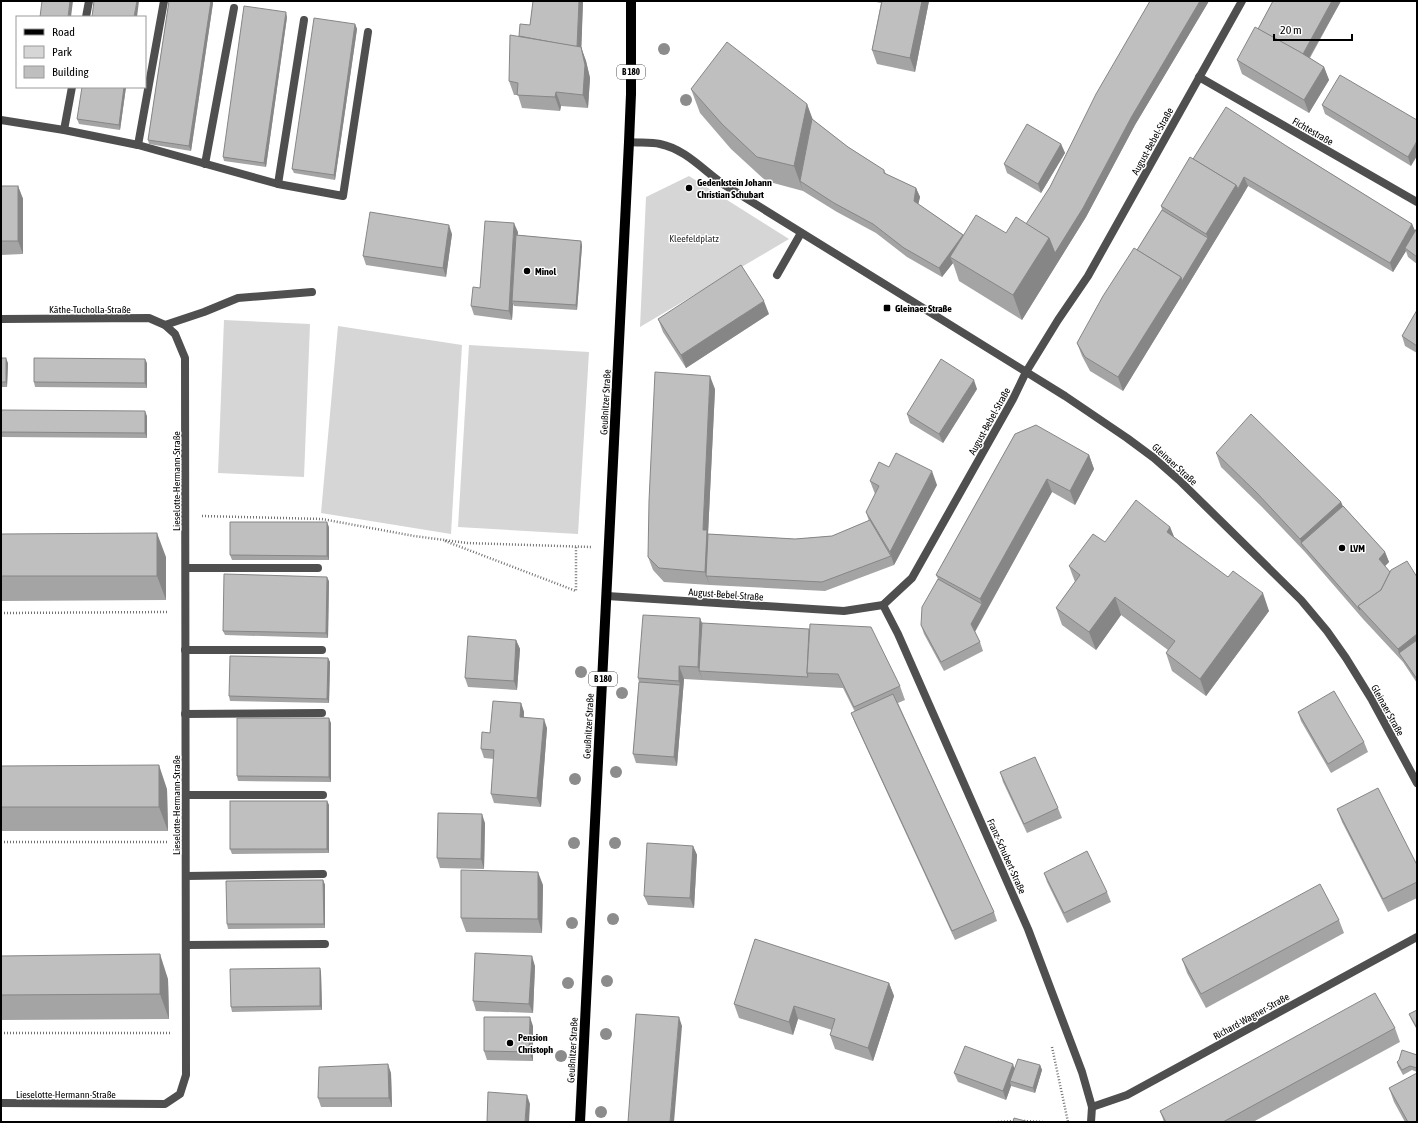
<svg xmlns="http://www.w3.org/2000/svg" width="1418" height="1123" viewBox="0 0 1418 1123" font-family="'Asap Condensed',sans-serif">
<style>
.green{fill:#d6d6d6}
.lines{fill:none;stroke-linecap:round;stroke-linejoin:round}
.path{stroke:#717171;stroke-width:2.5;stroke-dasharray:1 2;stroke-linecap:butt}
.service{stroke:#4f4f4f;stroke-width:8}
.minor{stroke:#4f4f4f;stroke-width:8}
.tertiary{stroke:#4f4f4f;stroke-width:8}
.primary{stroke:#000;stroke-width:10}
.tree{fill:#8c8c8c}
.wall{fill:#a4a4a4}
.shaded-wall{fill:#868686}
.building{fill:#bfbfbf;stroke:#868686}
.poi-dot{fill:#000;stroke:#fff;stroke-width:1.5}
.labels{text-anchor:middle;stroke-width:3;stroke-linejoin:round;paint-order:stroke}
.shield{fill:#fff;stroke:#4c4c4c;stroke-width:1}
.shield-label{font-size:9px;font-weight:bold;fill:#000}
.street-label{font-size:10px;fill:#000;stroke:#fff}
.poi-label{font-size:10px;font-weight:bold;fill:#000;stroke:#fff;text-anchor:start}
.park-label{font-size:10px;fill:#2d2d2d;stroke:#fff}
</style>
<rect width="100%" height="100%" fill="#fff"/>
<g class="green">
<polygon points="689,176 789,239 640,327 646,197"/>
<polygon points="224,320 310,324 304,477 218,473"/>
<polygon points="338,326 462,345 451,534 321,513"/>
<polygon points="469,345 589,352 578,534 458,527"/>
</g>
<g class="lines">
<g class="path">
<polyline points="202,516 322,519 414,536 467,543 591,547"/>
<polyline points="445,541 576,591 576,547"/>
<polyline points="1,613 169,612"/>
<polyline points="1,842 169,842"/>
<polyline points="1,1033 170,1033"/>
<polyline points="1052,1047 1068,1122"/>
<polyline points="1024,1121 1044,1122"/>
<polyline points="998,1122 1015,1121"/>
</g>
<g class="service">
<polyline points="86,17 89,1"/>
<polyline points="1,120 64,130 138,145 278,184 343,196 368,32"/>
<polyline points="64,130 72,87"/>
<polyline points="138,145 164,1"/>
<polyline points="205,164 234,8"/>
<polyline points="278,184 304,20"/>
<polyline points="777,275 801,233"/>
<polyline points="165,325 204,312 238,298 312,292"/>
<polyline points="186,568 318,568"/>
<polyline points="185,650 322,650"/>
<polyline points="185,714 322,713"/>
<polyline points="186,795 323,795"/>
<polyline points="186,876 323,874"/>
<polyline points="186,945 325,944"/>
</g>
<g class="minor">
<polyline points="1199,77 1417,202"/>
<polyline points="1,319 149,318 165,325 175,334 185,358 186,1075 180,1094 165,1104 1,1103"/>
<polyline points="607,596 844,611 883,605 912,578 1013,399 1026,372 1058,320 1088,276 1242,1"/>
<polyline points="883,605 898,634 1028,929 1082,1072 1092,1107 1091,1122"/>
<polyline points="1092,1107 1127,1095 1417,937"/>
</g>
<path class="tertiary" d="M629,142c10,1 22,0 31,2 25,5 43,26 63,40l342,212 62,42 27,20 25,22 122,120 26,31 19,27 26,42 45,83"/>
<polyline class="primary" points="580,1122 629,142 631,94 631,1"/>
</g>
<g class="tree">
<circle cx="664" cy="49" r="6"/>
<circle cx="686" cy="100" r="6"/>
<circle cx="581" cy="672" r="6"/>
<circle cx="622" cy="693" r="6"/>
<circle cx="616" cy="772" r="6"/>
<circle cx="575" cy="779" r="6"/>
<circle cx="574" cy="843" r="6"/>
<circle cx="615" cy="843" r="6"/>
<circle cx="613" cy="919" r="6"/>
<circle cx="572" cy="923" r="6"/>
<circle cx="607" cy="981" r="6"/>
<circle cx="568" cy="983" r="6"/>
<circle cx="606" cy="1034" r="6"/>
<circle cx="561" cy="1056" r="6"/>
<circle cx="601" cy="1112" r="6"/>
</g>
<g class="wall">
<polygon points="169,1 212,1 213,3 191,151 149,144 148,140"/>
<polygon points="533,1 583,1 581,47 586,61 590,78 588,108 561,106 560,111 522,108 518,95 514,95 509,81 519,36 530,25"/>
<polygon points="871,1 929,1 915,72 877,64 872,50 881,3"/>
<polygon points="1150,1 1209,1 1135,125 1086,217 1022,320 959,281 953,263 942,277 907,257 876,233 837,212 803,191 766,181 731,149 700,113 691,89 807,104 812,119 848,147 884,170 886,174 916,188 920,197 918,204 964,235 1006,233 1027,224 1050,187"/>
<polygon points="1273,1 1341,1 1310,58 1324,67 1329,80 1309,113 1242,74 1237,60 1258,29"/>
<polygon points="287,17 266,167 224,161 223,157"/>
<polygon points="355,24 357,29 335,180 294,173 292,169"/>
<polygon points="126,87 120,130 79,124 77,119"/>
<polygon points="1322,105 1417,120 1411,166 1325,114"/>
<polygon points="1061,144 1065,153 1041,193 1007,173 1004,164"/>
<polygon points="1288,147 1412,224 1415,231 1417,228 1417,264 1408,257 1406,251 1393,272 1248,186 1241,198 1185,290 1123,391 1090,371 1082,356 1077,343 1137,250 1162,210 1161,206 1193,159"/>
<polygon points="1,186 18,186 23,199 23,254 1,255"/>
<polygon points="518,232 517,235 581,241 582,246 577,310 514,306 513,304 512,320 474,315 471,306"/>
<polygon points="452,234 446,277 366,265 363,256"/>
<polygon points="1417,310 1417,353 1405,346 1402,336"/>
<polygon points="769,314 686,368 663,332 658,319"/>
<polygon points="1,358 8,363 7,387 1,387"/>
<polygon points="147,363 147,388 35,387 34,382"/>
<polygon points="715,389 708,534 795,539 832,536 869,521 866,512 875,494 870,481 889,467 937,485 894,565 825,591 710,585 664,582 653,570 648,557"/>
<polygon points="977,389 943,443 910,423 907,414"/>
<polygon points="1,410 147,416 147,438 1,437"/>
<polygon points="1015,434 1089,455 1094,469 1075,505 1052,492 975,632 980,642 983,651 944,671 924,634 921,625 938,579 936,575"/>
<polygon points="1216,453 1341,502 1343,506 1385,552 1389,562 1385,566 1390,572 1417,577 1417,683 1403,662 1363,619 1305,552 1262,507 1221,467"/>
<polygon points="329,527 329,560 232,560 230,555"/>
<polygon points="1170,527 1174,537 1269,611 1206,696 1172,671 1166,653 1168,650 1121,615 1096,650 1062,625 1056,608 1075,582 1069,566 1105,542"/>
<polygon points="1,534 166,557 166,600 1,601"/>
<polygon points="329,581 328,638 225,635 223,631"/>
<polygon points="700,618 702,623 900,686 905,700 898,703 994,912 997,921 955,940 855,723 851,713 855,712 843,688 684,679 677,766 636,763 633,754 639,682 638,678"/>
<polygon points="516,640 520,649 517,690 468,687 465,678"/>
<polygon points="328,658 330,662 329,703 230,701 229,696"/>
<polygon points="521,703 524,712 524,718 547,728 541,807 494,803 491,794 494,759 484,758 481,749 490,733"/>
<polygon points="1298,712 1364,742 1368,752 1331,773 1301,721"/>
<polygon points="331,723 331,782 238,781 237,776"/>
<polygon points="1,766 167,789 168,831 1,831"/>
<polygon points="1000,772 1058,808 1062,818 1027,833 1003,782"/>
<polygon points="327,801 329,805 329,853 232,854 230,849"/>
<polygon points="1337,809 1417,865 1417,898 1388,912 1342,822"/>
<polygon points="485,823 484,869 440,868 437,858"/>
<polygon points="693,846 697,855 694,908 648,905 644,896"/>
<polygon points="1044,873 1107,892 1111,902 1067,923 1047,882"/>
<polygon points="323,880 325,885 325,928 228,929 227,924"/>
<polygon points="543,885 542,933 466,932 461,918"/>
<polygon points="1339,920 1344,933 1206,1008 1187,973 1182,959"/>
<polygon points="1,956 168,979 169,1019 1,1020"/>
<polygon points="535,966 533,1013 476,1011 473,1001"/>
<polygon points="320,968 321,973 322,1010 232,1012 231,1007"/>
<polygon points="889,983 894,996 873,1061 835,1049 830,1035 832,1030 798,1019 793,1035 739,1018 734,1004"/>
<polygon points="1417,1010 1417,1030 1411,1019 1409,1014"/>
<polygon points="533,1026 533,1061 487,1060 484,1051"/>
<polygon points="1395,1028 1400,1042 1253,1122 1164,1122 1160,1111"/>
<polygon points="1417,1055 1417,1072 1412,1070 1403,1075 1398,1066 1397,1062"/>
<polygon points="1040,1065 1042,1070 1035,1093 1011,1086 1006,1100 958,1082 954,1073 1014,1068"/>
<polygon points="391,1073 392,1107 321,1107 318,1098"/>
<polygon points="1389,1088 1417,1122 1405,1122 1394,1102"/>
</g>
<g class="shaded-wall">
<polygon points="70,1 73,1 71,17 68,17"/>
<polygon points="137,1 139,1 137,17 134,17"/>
<polygon points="211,1 212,1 213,3 191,151 189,146"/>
<polygon points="579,1 583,1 581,60 577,51"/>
<polygon points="922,1 929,1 915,72 910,58"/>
<polygon points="1200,1 1209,1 1135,125 1086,217 1022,320 1013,295 1049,238 1132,116"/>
<polygon points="1332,1 1341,1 1305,65 1302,56"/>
<polygon points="286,12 287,17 266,167 264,163"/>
<polygon points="355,24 357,29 335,180 334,175"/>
<polygon points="581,47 586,61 590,78 588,108 583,95"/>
<polygon points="1324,67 1329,80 1309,113 1304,100"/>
<polygon points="124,87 126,87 120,130 119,125"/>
<polygon points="556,92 561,106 560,111 555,97"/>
<polygon points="807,104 816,128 800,181 803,191 794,166"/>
<polygon points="1417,141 1417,156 1411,166 1408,157"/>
<polygon points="1061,144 1065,153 1041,193 1038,184"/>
<polygon points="1244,177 1248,186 1241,198 1185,290 1123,391 1118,377 1181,277 1208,238 1206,234 1236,185"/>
<polygon points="18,186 23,199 23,254 18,241"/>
<polygon points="916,188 920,197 917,210 914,201"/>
<polygon points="514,223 518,232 513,301 512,301 513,304 512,320 509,311"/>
<polygon points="1412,224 1416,233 1405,248 1406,251 1393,272 1390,263"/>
<polygon points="449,225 452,234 446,277 443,268"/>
<polygon points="963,235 950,257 953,263 942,277 939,268"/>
<polygon points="581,241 582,246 577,310 576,305"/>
<polygon points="764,301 769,314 686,368 681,355"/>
<polygon points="6,358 8,363 7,387 6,382"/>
<polygon points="145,359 147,363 147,388 145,383"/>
<polygon points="710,376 715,389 706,576 710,585 705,572 703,530"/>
<polygon points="974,380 977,389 943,443 939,434"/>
<polygon points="145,411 147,416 147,438 145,433"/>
<polygon points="1089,455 1094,469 1075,505 1070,491"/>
<polygon points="932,471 937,485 894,565 890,552"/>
<polygon points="1047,479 1052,492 974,633 971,624 982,604 980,599"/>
<polygon points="1341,502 1346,515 1301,543 1305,552 1300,539"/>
<polygon points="327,522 329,527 329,560 327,556"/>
<polygon points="1170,527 1177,544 1167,532"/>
<polygon points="157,533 166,557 166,600 157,576"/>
<polygon points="1385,552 1389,562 1383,568 1379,559"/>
<polygon points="327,577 329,581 328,638 326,633"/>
<polygon points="1263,593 1269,611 1206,696 1200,679"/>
<polygon points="1115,597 1121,615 1096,650 1089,632"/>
<polygon points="700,618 705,632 699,671 703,680 698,667"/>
<polygon points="1417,634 1417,651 1399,653 1398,649"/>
<polygon points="516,640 520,649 517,690 514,681"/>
<polygon points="328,658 330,662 329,703 327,699"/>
<polygon points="679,666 684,679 677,766 674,757 680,685 679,681"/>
<polygon points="521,703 524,712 523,727 520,717"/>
<polygon points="329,718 331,723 331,782 329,777"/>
<polygon points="544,719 547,728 541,807 537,798"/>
<polygon points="159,765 167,789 168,831 159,807"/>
<polygon points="327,801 329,805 329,853 327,849"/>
<polygon points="482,814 485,823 484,869 481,859"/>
<polygon points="693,846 697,855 694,908 690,898"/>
<polygon points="538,872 543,885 542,933 538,919"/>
<polygon points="323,880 325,885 325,928 324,924"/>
<polygon points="160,954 168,979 169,1019 160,994"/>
<polygon points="532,956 535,966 533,1013 529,1004"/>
<polygon points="320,968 321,973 322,1010 320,1006"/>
<polygon points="889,983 894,996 873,1061 868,1048"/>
<polygon points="794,1006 798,1019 793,1035 789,1022"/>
<polygon points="530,1017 533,1026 533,1061 529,1052"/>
<polygon points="679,1017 682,1026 674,1122 670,1122"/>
<polygon points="388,1064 391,1073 392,1107 389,1098"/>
<polygon points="1013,1064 1016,1073 1010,1081 1011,1086 1006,1100 1003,1091"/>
<polygon points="1040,1065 1042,1070 1035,1093 1033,1088"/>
<polygon points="527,1095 530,1104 529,1122 525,1122"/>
</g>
<g class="building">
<polygon points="42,1 70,1 68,17 40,17"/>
<polygon points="94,1 137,1 134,17 92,17"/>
<polygon points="169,1 211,1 189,146 148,140"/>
<polygon points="533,1 579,1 577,47 519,36 520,24 530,25"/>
<polygon points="882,1 922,1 910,58 872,50"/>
<polygon points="1150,1 1200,1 1132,116 1083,208 1055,253 1049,238 1026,224 1050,187 1096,94"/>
<polygon points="1273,1 1332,1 1303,54 1258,29"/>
<polygon points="244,6 286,12 264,163 223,157"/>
<polygon points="314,18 355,24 334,175 292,169"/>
<polygon points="1255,27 1300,52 1324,67 1304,100 1237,60"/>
<polygon points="510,35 581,47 585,65 583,95 556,92 555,97 517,95 518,83 509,81"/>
<polygon points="727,42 807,104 794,166 757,157 722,124 691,89"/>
<polygon points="1340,75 1417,120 1417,141 1408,157 1322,105"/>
<polygon points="82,87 124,87 119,125 77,119"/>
<polygon points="1226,107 1288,147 1412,224 1390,263 1244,177 1238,189 1236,185 1193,159"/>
<polygon points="812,119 848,147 884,170 884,173 916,188 914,201 963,235 939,268 904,248 873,224 834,203 800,181"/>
<polygon points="1027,124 1061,144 1038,184 1004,164"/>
<polygon points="1190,157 1236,185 1206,234 1161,206"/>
<rect x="1" y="186" width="17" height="55"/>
<polygon points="1162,210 1208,238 1182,281 1181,277 1137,250"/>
<polygon points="370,212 449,225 443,268 363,256"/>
<polygon points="976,215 1006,233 1016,217 1049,238 1013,295 950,257"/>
<polygon points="485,221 514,223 509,311 471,306 473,287 480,288"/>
<polygon points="1417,228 1417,257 1405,248"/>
<polygon points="516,235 581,241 576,305 512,301"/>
<polygon points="1134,248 1181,277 1118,377 1085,357 1077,343 1103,296"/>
<polygon points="741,265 764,301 681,355 658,319"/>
<polygon points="1417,310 1417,346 1402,336"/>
<rect x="1" y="358" width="5" height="24"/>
<polygon points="34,358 145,359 145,383 34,382"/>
<polygon points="941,359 974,380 939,434 907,414"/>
<polygon points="655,372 710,376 703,530 707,530 705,572 659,568 648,557 649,501"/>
<polygon points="1,410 145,411 145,433 1,432"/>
<polygon points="1251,414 1341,502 1300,539 1257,493 1216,453"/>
<polygon points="1036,425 1089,455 1070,491 1047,479 980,599 936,575 1015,434"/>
<polygon points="896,453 932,471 890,552 866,512 879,486 870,481 879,462 889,467"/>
<polygon points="1136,500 1170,527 1167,532 1228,577 1233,571 1263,593 1200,679 1166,653 1175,641 1115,597 1089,632 1056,608 1080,575 1069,566 1093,534 1105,542"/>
<polygon points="1343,506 1385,552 1379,559 1390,572 1381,590 1358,606 1360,610 1301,543"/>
<polygon points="870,520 891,556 822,582 706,576 708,534 795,539 832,536"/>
<polygon points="230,522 327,522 327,556 230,555"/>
<polygon points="157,533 157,576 1,576 1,534"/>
<polygon points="1407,561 1417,577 1417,634 1398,649 1358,606 1381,590 1391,570"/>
<polygon points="224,574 327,577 326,633 223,631"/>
<polygon points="938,579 982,604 971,624 980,642 941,662 921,625 922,607"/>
<polygon points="643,615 700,618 698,667 679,666 679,681 638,678"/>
<polygon points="702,623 809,629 807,673 808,677 699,671"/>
<polygon points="810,624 871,627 900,686 854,707 838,674 807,673"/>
<polygon points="468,636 516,640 514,681 465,678"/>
<polygon points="1417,640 1417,679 1399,653"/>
<polygon points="230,656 328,658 327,699 229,696"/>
<polygon points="639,682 680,685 674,757 633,754"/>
<polygon points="1334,691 1364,742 1328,764 1298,712"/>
<polygon points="893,694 994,912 952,931 851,713"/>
<polygon points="493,701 521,703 520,717 544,719 537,798 491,794 494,750 481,749 482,732 490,733"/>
<polygon points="237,718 329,718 329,777 237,776"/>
<polygon points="1035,757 1058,808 1024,824 1000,772"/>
<polygon points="159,765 159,807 1,807 1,766"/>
<polygon points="1378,788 1417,865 1417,882 1383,899 1337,809"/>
<rect x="230" y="801" width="97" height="48"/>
<polygon points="438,813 482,814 481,859 437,858"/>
<polygon points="647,843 693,846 690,898 644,896"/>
<polygon points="1087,851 1107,892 1064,913 1044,873"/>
<polygon points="461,870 538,872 538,919 461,918"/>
<polygon points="323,880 324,924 227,924 226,881"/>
<polygon points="1320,884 1339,920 1201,994 1182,959"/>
<polygon points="755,939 889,983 868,1048 830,1035 835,1019 794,1006 789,1022 734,1004"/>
<polygon points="475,953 532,956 529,1004 473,1001"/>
<polygon points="160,954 160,994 1,995 1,956"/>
<polygon points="320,968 320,1006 231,1007 230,969"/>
<polygon points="1375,993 1395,1028 1223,1122 1166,1122 1160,1111"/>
<polygon points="1417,1010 1417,1028 1409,1014"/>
<polygon points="636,1014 679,1017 670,1122 628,1122"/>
<polygon points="484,1017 530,1017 529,1052 484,1051"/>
<polygon points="965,1046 1013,1064 1003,1091 954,1073"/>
<polygon points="1402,1050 1417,1055 1417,1068 1410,1066 1402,1070 1397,1062 1399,1060"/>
<polygon points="1018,1059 1040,1065 1033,1088 1010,1081"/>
<polygon points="388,1064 389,1098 318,1098 319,1067"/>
<polygon points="1417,1073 1417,1122 1408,1122 1389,1088"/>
<polygon points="488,1092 527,1095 525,1122 487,1122"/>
<polygon points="1014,1118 1029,1122 1013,1122"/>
</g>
<g class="poi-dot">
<circle cx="689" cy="188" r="4"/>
<circle cx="527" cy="271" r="4"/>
<rect x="883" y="304" width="8" height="8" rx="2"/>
<circle cx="1342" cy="548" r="4"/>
<circle cx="510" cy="1043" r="4"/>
</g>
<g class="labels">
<g class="shield">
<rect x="617" y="65" width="28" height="14" rx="3"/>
<rect x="589" y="672" width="28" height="14" rx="3"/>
</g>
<g class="shield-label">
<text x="631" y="75">B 180</text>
<text x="603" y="682">B 180</text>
</g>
<g class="street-label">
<text transform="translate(1313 131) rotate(30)" y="4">Fichtestraße</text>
<text transform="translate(1152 141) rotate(-61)" y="4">August-Bebel-Straße</text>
<text x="90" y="313">Käthe-Tucholla-Straße</text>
<text transform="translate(605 402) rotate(-87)" y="4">Geußnitzer Straße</text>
<text transform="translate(989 421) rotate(-61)" y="4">August-Bebel-Straße</text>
<text transform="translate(1175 464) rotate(42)" y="4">Gleinaer Straße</text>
<text transform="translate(176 481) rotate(-90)" y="4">Lieselotte-Hermann-Straße</text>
<text transform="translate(726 594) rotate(4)" y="4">August-Bebel-Straße</text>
<text transform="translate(1388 710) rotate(61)" y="4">Gleinaer Straße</text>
<text transform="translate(588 726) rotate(-87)" y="4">Geußnitzer Straße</text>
<text transform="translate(176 805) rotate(-90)" y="4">Lieselotte-Hermann-Straße</text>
<text transform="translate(1007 856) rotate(66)" y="4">Franz-Schubert-Straße</text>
<text transform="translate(1251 1016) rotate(-29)" y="4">Richard-Wagner-Straße</text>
<text transform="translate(572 1050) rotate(-87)" y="4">Geußnitzer Straße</text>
<text x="66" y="1098">Lieselotte-Hermann-Straße</text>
</g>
<g class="poi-label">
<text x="697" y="186">Gedenkstein Johann<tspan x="697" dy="12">Christian Schubart</tspan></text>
<text x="535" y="275">Minol</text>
<text x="895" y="312">Gleinaer Straße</text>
<text x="1350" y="552">LVM</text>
<text x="518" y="1041">Pension<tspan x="518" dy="12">Christoph</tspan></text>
</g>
<g class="park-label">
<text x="694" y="242">Kleefeldplatz</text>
</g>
</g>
<rect width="1418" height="1123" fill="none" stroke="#000000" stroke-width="4"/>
<rect x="16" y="16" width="130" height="72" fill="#ffffff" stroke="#999999"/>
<rect x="24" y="29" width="20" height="6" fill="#000000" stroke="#999999"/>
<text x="52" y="36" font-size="12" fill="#000000">Road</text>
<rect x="24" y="46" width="20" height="12" fill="#d6d6d6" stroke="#999999"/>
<text x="52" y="56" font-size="12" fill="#000000">Park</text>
<rect x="24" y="66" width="20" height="12" fill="#bfbfbf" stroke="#999999"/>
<text x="52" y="76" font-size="12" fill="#000000">Building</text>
<path d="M1274 34v6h78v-6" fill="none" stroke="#000000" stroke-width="2"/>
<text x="1280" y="34" font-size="12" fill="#000000" stroke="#ffffff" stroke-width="3" paint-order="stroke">20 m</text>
</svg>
